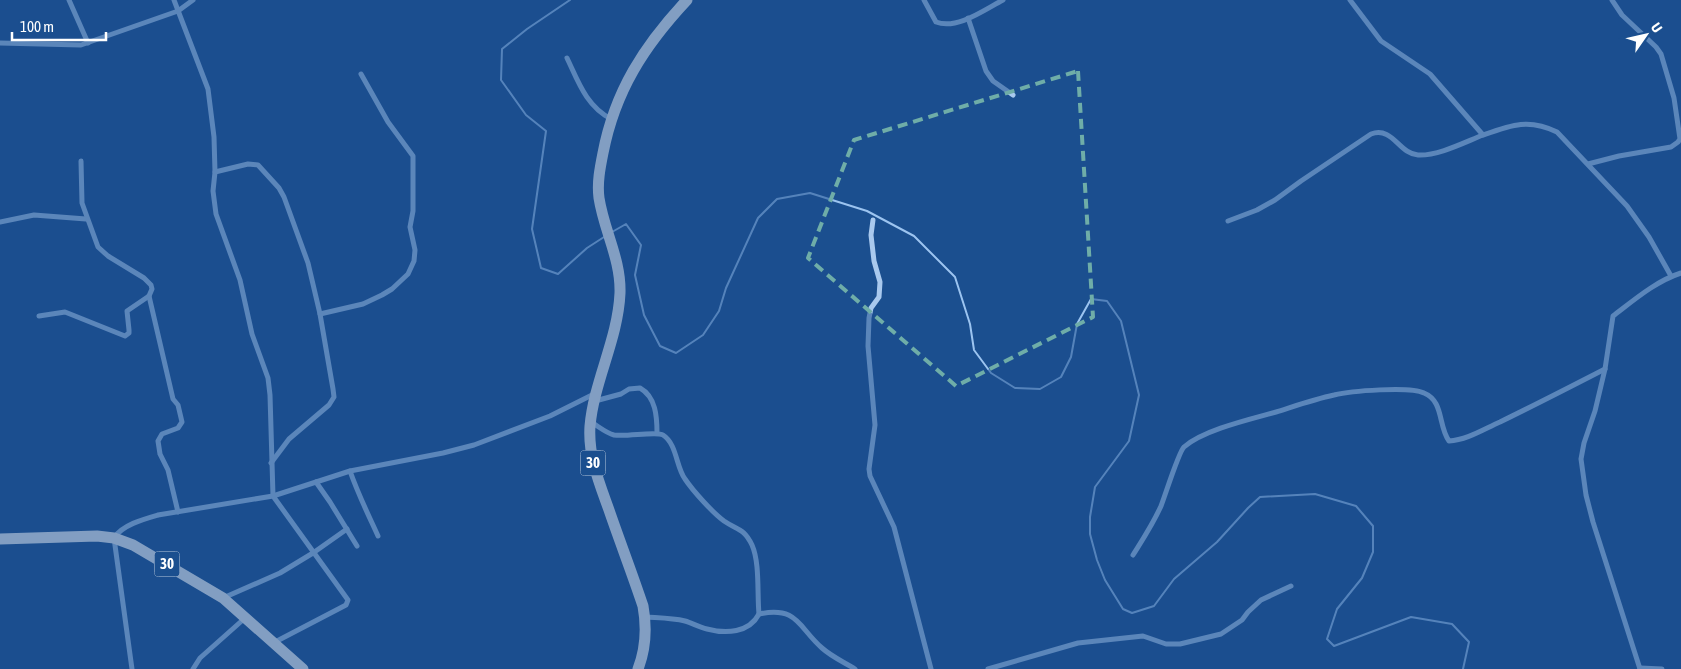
<svg xmlns="http://www.w3.org/2000/svg" width="1681" height="669" viewBox="0 0 1681 669" font-family="'Asap Condensed',sans-serif">
<style>
.lines{fill:none;stroke-linecap:round;stroke-linejoin:round}
.stream{stroke:#9cc4f0;stroke-width:2}
.street{stroke:#a9c9ee;stroke-width:5}
.highway{stroke:#fff;stroke-width:11}
.marked{fill:none;stroke:#6fada8;stroke-width:4;stroke-dasharray:10 6;stroke-linejoin:round}
.labels{text-anchor:middle;stroke-width:4;stroke-linejoin:round;paint-order:stroke}
.shield{fill:#1b4f8f;stroke:#bbcadd;stroke-width:1}
.shield-label{font-size:15px;font-weight:bold;fill:#fff}
</style>
<rect width="100%" height="100%" fill="#1b4f8f"/>
<g class="lines">
<g class="stream">
<polyline points="570,0 527,29 502,49 501,80 526,115 546,131 532,229 541,268 558,274 587,248 604,237"/>
<polyline points="612,232 626,224 641,245 635,275 644,315 660,346 676,353 703,335 719,311 726,288 758,218 777,199 810,193 867,211 914,236 955,277 970,324 974,350 991,373 1015,388 1040,389 1061,377 1071,357 1077,324 1091,299 1107,301 1121,321 1139,395 1129,441 1095,487 1090,517 1090,534 1097,560 1105,580 1123,609 1132,613 1154,606 1174,579 1217,542 1248,508 1260,497 1315,494 1356,506 1373,526 1373,552 1362,578 1337,609 1327,639 1334,646 1411,617 1452,624 1469,642 1463,669"/>
</g>
<g class="street">
<polyline points="69,0 88,43"/>
<polyline points="174,0 208,89 214,137 215,172 213,191 216,214 240,280 252,334 268,378 270,395 273,496 348,600 346,605 275,642"/>
<path d="M924,0l12,22c21,8 48,-12 67,-22"/>
<path d="M1350,0l31,41 49,33 53,61c28,-10 46,-17 74,-3l70,74 22,31 22,39"/>
<polyline points="968,18 986,71 993,81 1013,95"/>
<polyline points="0,43 81,45 178,11 193,0"/>
<path d="M567,58c11,23 19,48 44,61"/>
<polyline points="1588,164 1619,156 1671,147 1678,142 1680,139 1674,98 1661,54 1656,47 1622,15 1612,0"/>
<polyline points="215,172 248,164 258,165 279,188 284,197 308,263 320,314 333,389 334,397 329,405 289,439 271,463"/>
<polyline points="873,220 871,235 874,261 880,282 879,297 871,308 869,318 868,346 875,425 869,469 870,476 894,527 931,669"/>
<path d="M1228,221l29,-11 18,-10 26,-19 70,-47c22,-8 28,20 47,21 20,1 47,-13 65,-20"/>
<polyline points="0,222 34,215 86,219"/>
<polyline points="149,296 173,399 178,405 182,422 178,428 162,434 158,441 160,454 168,470 178,512"/>
<polyline points="320,314 363,304 382,295 392,289 408,274 414,261 415,250 410,227 413,211 413,156 388,122 361,74"/>
<polyline points="39,316 65,312 125,336 129,333 129,330 127,311 149,296 152,289 151,285 144,278 108,256 98,247 82,203 81,161"/>
<path d="M595,401l26,-7 8,-5 11,-1c16,9 17,29 17,45"/>
<path d="M591,422c7,4 15,11 23,13 12,2 43,-4 49,0 14,9 13,32 22,44 8,12 28,34 39,42 13,9 20,7 28,24 8,18 5,49 7,69 39,-8 39,13 63,34 10,9 22,14 33,21"/>
<path d="M350,471c8,23 18,43 28,65"/>
<polyline points="316,482 330,502 357,546"/>
<path d="M1133,555c10,-16 20,-31 28,-49 4,-10 18,-55 23,-59 19,-17 67,-28 92,-35 19,-6 39,-13 58,-17 16,-4 76,-9 90,-2 20,8 14,33 25,48 18,-1 35,-12 51,-19 35,-17 70,-35 105,-53"/>
<polyline points="223,598 280,573 313,553 347,529"/>
<path d="M645,617c14,1 27,1 40,4 7,2 14,6 22,8 19,5 42,4 52,-15"/>
<polyline points="1640,668 1662,669"/>
<path d="M132,669l-18,-131c8,-13 30,-19 44,-23l115,-19 77,-25 93,-18 31,-8 76,-29 44,-22"/>
<polyline points="193,669 200,658 245,618"/>
<polyline points="988,669 1078,643 1143,636 1166,644 1180,644 1221,634 1242,620 1248,612 1261,600 1291,586"/>
<path d="M1640,669l-47,-147 -7,-27 -5,-36 3,-16 11,-32 10,-42 8,-53c21,-16 43,-35 68,-43"/>
</g>
<g class="highway">
<polyline points="0,539 97,536 114,538 133,545 223,598 303,669"/>
<path d="M638,669c8,-21 9,-41 5,-63 -11,-33 -23,-64 -34,-96 -10,-28 -21,-54 -19,-84 4,-45 28,-87 30,-133 1,-34 -16,-62 -21,-95 -2,-15 1,-30 4,-45 12,-62 41,-107 84,-153"/>
</g>
</g>
<path d="M0 0H1681V669H0ZM1078,71l15,246 -137,69 -148,-128 46,-118z" fill="#1b4f8f" fill-opacity=".55" fill-rule="evenodd"/>
<path class="marked" d="M1078,71l15,246 -137,69 -148,-128 46,-118z"/>
<g class="labels">
<g class="shield">
<rect x="580.5" y="450.5" width="25" height="25" rx="4"/>
<rect x="154.5" y="551.5" width="25" height="25" rx="4"/>
</g>
<g class="shield-label">
<text x="593" y="468">30</text>
<text x="167" y="569">30</text>
</g>
</g>
<g transform="translate(1646 35) rotate(56)" stroke="#1b4f8f" stroke-width="4" paint-order="stroke">
<path d="M0-4L9 19L0 12L-9 19Z" fill="#ffffff"/>
<text y="-8" font-size="14" font-weight="bold" text-anchor="middle" fill="#ffffff">U</text>
</g>
<path d="M12 32v8h94v-8" fill="none" stroke="#ffffff" stroke-width="2.5"/>
<text x="20" y="32" font-size="15" fill="#ffffff" stroke="#1b4f8f" stroke-width="4" paint-order="stroke">100 m</text>
</svg>
